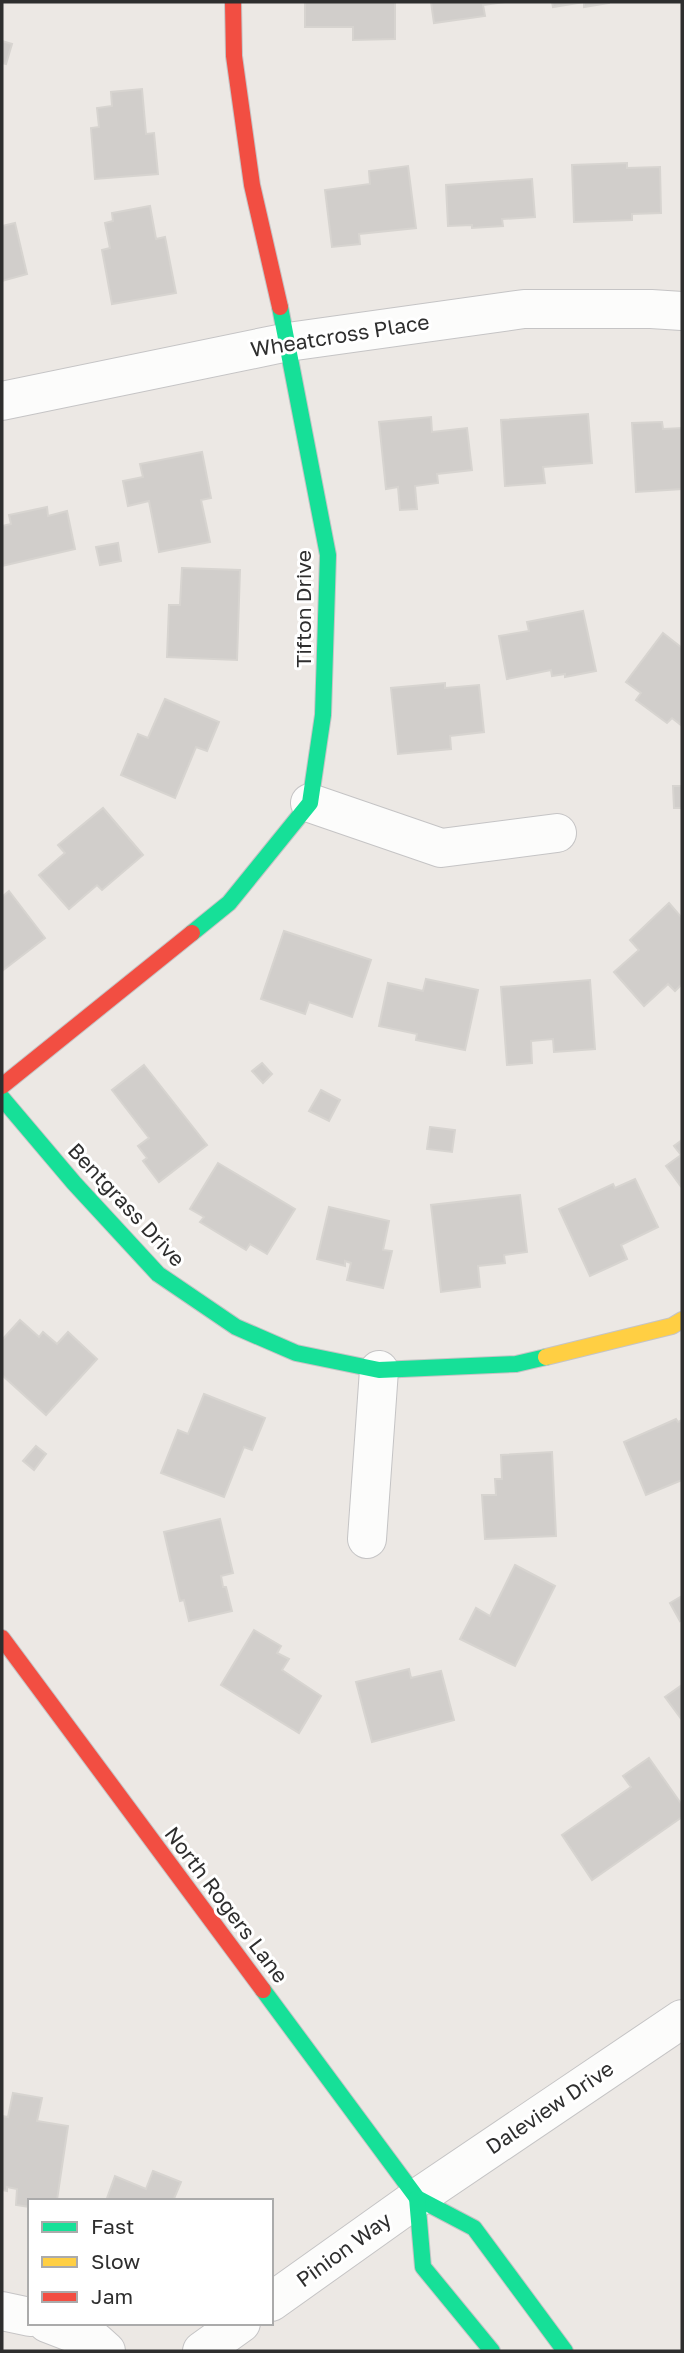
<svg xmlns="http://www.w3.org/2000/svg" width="684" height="2353" viewBox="0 0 684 2353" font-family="'Golos Text',sans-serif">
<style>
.building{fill:#d1cecb;stroke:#d7d4d0;stroke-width:2}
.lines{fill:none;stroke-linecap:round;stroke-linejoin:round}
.street-casing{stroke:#c5c4c5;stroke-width:40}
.fast-casing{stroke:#c5c4c5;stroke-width:18}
.slow-casing{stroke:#c5c4c5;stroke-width:18}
.jam-casing{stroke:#c5c4c5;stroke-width:18}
.street{stroke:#fcfcfb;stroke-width:38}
.fast{stroke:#16e098;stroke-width:16}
.slow{stroke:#ffcf43;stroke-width:16}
.jam{stroke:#f24e42;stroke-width:16}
.labels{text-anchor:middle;stroke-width:6;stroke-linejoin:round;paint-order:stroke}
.street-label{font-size:21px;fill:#2e2e2e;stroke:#fff}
</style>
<rect width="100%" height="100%" fill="#ece8e4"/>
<g class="building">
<polygon points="305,2 395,2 395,39 353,40 353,27 305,27"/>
<polygon points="431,2 505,2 483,5 485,16 434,23"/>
<polygon points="552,2 609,2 609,3 584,7 584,2 553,7"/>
<polygon points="2,41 12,44 6,64 2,63"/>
<polygon points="142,89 146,134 154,133 158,174 95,179 91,128 99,127 97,108 112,106 111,92"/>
<polygon points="627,163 627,168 660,167 661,213 632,214 632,220 574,222 572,165"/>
<polygon points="408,166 416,228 359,234 360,244 332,247 325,190 370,184 369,171"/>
<polygon points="532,179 535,217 502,219 503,226 472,228 472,225 448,226 446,185"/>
<polygon points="150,206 156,239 165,237 176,293 112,304 102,250 110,248 105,223 113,221 112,213"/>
<polygon points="15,223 27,274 2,281 2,226"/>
<polygon points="588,414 592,463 543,467 545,483 505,486 501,420"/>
<polygon points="431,417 432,432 467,428 472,470 437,474 438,483 415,486 417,509 400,510 398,487 386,489 379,422"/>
<polygon points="662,422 663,429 682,428 682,489 636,492 632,423"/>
<polygon points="202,452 211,498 201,500 210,542 159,552 149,501 128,506 123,481 143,477 140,464"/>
<polygon points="47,507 48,516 67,511 75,549 2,566 2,526 11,524 9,515"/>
<polygon points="118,543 121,561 100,565 96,547"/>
<polygon points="182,568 240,570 237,660 167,657 169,605 180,605"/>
<polygon points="583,611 596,671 565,677 565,674 552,676 551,670 507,679 499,636 529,631 527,622"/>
<polygon points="663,633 682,648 682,726 672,718 667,723 636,700 641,693 626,682"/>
<polygon points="445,683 445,688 479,685 484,732 450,736 451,749 398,754 391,688"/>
<polygon points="165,699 219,722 207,751 196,747 175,798 121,775 138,734 148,738"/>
<polygon points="673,786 682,786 682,808 674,808"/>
<polygon points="103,808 143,855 102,890 97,885 69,909 39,875 65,853 58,845"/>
<polygon points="9,891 45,938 2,971 2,897"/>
<polygon points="669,903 682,918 682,984 675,991 668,984 644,1006 614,972 639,950 630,940"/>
<polygon points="284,931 371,960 352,1017 309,1002 305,1014 261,999"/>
<polygon points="426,979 478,990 465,1050 416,1040 417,1034 379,1026 388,983 423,991"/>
<polygon points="590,980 595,1049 554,1052 553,1039 531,1041 532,1063 507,1065 501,987"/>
<polygon points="262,1063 272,1074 263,1083 252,1071"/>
<polygon points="144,1065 207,1145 159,1182 143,1161 147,1158 138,1146 149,1138 112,1090"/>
<polygon points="321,1090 340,1100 329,1121 309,1111"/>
<polygon points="430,1127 455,1130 452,1152 427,1149"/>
<polygon points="682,1140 682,1188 666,1166 681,1155 674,1146"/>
<polygon points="218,1163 295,1209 267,1254 250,1244 246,1250 200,1222 204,1217 190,1209"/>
<polygon points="635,1179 658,1227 621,1245 627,1259 590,1276 559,1209 613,1184 615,1188"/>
<polygon points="520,1195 527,1252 504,1255 505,1263 478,1266 480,1287 441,1292 431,1205"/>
<polygon points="329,1207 389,1221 383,1250 392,1251 383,1288 347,1280 351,1263 345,1261 345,1266 317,1259"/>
<polygon points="20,1320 39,1337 43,1332 57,1344 68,1332 97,1359 46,1415 2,1375 2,1340"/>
<polygon points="204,1394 265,1418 252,1450 244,1447 224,1497 161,1473 178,1430 188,1434"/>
<polygon points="676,1419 678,1422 682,1420 682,1480 646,1495 624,1442"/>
<polygon points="36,1446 46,1454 34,1470 23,1461"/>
<polygon points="552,1452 556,1536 485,1539 482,1495 496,1495 495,1479 502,1479 501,1455"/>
<polygon points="220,1519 233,1573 221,1576 223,1587 226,1587 232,1611 189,1621 184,1600 180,1601 164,1532"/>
<polygon points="515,1565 555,1586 515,1666 460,1639 476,1608 490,1616"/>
<polygon points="682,1596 682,1619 680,1621 670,1603"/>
<polygon points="254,1630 281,1646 277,1653 289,1659 282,1670 321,1696 299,1733 221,1685"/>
<polygon points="409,1669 411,1678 441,1671 454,1720 372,1742 356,1682"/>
<polygon points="682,1685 682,1720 665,1697"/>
<polygon points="649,1758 682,1805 682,1817 592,1880 562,1835 631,1787 623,1776"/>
<polygon points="13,2093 42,2098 37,2121 68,2126 57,2200 30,2201 30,2207 16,2205 17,2189 7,2187 7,2191 2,2190 2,2116 8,2117"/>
<polygon points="153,2171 181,2182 173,2201 106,2201 115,2176 146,2189"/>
</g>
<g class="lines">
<defs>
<g id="street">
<polyline points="2,401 288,342 524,309 651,309 682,311"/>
<polyline points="310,803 441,848 557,833"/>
<polyline points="367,1539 379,1370"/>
<polyline points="271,2302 417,2198 682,2019"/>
<polyline points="2,2311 30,2317"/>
<polyline points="47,2323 96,2342 106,2351"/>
<polyline points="202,2351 241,2323"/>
</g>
<g id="fast">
<polyline points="192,933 229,903 310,803 323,715 328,555 280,307"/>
<polyline points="2,1098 74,1183 158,1274 236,1327 296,1353 379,1370 516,1364 546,1357"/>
<polyline points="263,1990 417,2198 474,2228 565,2351"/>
<polyline points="417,2198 423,2267 492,2351"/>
</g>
<polyline id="slow" points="546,1357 672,1326 682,1320"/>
<g id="jam">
<polyline points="233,2 234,56 252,185 280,307"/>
<polyline points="2,1086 192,933"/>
<polyline points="2,1638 263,1990"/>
</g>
</defs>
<use href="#street" class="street-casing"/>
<use href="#fast" class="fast-casing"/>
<use href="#slow" class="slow-casing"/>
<use href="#jam" class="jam-casing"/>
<use href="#street" class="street"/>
<use href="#fast" class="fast"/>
<use href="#slow" class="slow"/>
<use href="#jam" class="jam"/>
</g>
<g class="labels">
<g class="street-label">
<text transform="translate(340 336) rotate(-9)" y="7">Wheatcross Place</text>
<text transform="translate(304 609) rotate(-90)" y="7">Tifton Drive</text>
<text transform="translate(126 1205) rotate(47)" y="7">Bentgrass Drive</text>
<text transform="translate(226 1905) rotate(53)" y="7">North Rogers Lane</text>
<text transform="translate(550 2108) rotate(-34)" y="7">Daleview Drive</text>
<text transform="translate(344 2250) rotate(-36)" y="7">Pinion Way</text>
</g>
</g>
<rect width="684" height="2353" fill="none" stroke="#2e2e2e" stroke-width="7"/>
<rect x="28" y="2199" width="245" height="126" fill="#ffffff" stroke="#ababab" stroke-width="2"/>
<rect x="42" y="2222" width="35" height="10" fill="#16e098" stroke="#ababab" stroke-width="2"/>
<text x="91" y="2234" font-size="21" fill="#2e2e2e">Fast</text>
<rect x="42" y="2257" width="35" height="10" fill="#ffcf43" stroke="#ababab" stroke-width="2"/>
<text x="91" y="2269" font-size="21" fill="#2e2e2e">Slow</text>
<rect x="42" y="2292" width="35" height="10" fill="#f24e42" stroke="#ababab" stroke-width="2"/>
<text x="91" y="2304" font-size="21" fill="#2e2e2e">Jam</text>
</svg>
